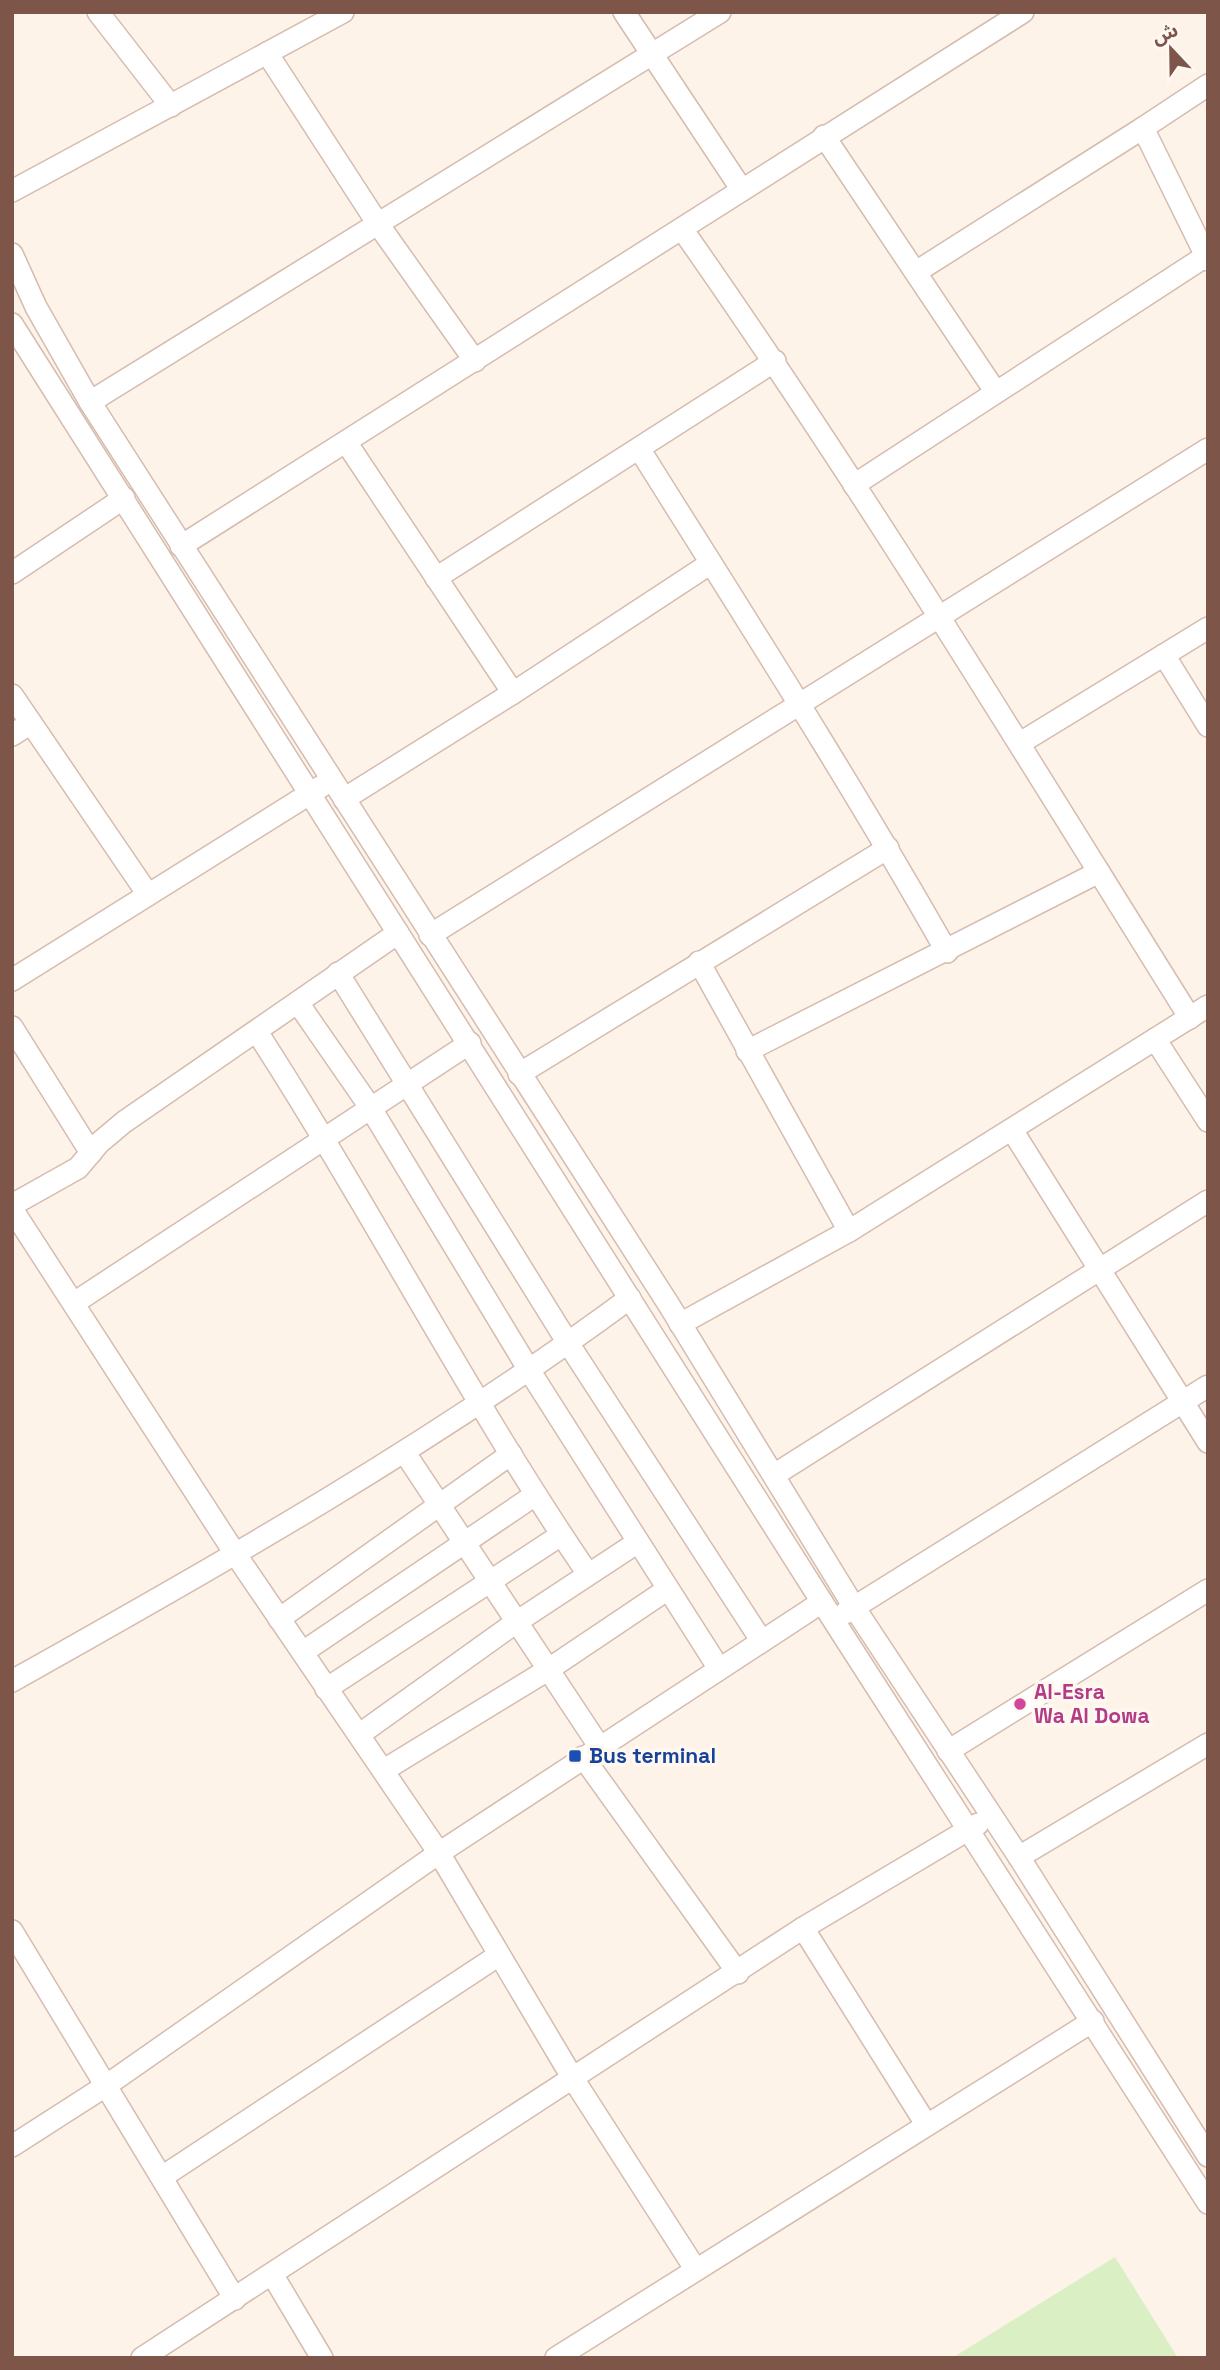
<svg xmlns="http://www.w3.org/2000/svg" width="1220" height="2370" viewBox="0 0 1220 2370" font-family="'Space Grotesk','Noto Sans Arabic',sans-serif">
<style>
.green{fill:#dbefc5}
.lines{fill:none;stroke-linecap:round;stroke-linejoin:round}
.minor-casing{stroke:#d5bcaf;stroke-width:24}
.minor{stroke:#fff;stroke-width:21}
.hotel-dot{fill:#d1479c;stroke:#fff8f1;stroke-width:2.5}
.transit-dot{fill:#1a4fb4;stroke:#fff8f1;stroke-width:2.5}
.labels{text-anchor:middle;stroke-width:7;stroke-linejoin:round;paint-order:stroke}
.hotel-label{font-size:21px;font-weight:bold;fill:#b23c85;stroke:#fff8f1;text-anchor:start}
.transit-label{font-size:21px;font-weight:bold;fill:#164399;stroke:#fff8f1;text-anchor:start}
</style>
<rect width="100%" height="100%" fill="#fef3e9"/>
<polygon class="green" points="1115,2257 1178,2358 952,2358"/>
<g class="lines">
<defs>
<g id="minor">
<polyline points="98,12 171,106"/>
<polyline points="624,12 742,190"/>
<polyline points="267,53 378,224 475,361"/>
<polyline points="1208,85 1143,128 1208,260"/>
<polyline points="824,136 995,391"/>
<polyline points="12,191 343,12"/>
<path d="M682,229c180,256 342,524 508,789"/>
<polyline points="12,254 36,307 90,402 669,1305 854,1607 1019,1857 1208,2156"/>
<polyline points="916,272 1143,128"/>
<polyline points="12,324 834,1621 1208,2203"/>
<polyline points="90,402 720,12"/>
<polyline points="346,442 513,693"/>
<path d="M640,450c104,166 210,331 307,502"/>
<polyline points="854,485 1206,256"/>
<polyline points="181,546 1023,12"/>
<polyline points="12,573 124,498"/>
<polyline points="436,578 775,361"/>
<polyline points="1164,655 1208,726"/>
<polyline points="12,695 147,893"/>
<polyline points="12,735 31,723"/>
<polyline points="1020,743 1208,628"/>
<polyline points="344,799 513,693 711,563"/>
<polyline points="430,935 1208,449"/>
<polyline points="699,962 849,1231"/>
<polyline points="338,973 568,1343 761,1640"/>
<polyline points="12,980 322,786"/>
<polyline points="298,1003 370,1107 529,1370 718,1667"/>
<polyline points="12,1027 91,1153"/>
<path d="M257,1032c115,178 212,367 331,542"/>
<polyline points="1155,1039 1208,1121"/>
<polyline points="747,1051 1099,872"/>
<polyline points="519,1074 888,848"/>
<polyline points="1012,1130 1208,1442"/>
<polyline points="12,1205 78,1168 99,1143 124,1122 398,933"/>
<polyline points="12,1209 236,1555 439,1853 572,2077 696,2270"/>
<polyline points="74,1303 470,1043"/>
<polyline points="680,1324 849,1231 1208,1006"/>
<polyline points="405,1453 599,1746"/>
<polyline points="774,1475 1208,1201"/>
<polyline points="845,1613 1208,1386"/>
<polyline points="279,1619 511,1454"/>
<polyline points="303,1652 535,1495"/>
<path d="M12,1681c214,-120 420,-237 618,-383"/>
<polyline points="326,1689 561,1535"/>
<polyline points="360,1734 515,1623 638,1542"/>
<polyline points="948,1751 1208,1590"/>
<polyline points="583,1757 738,1973"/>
<polyline points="384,1770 546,1671 668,1589"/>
<polyline points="1019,1857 1208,1744"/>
<polyline points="803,1928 926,2124"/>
<polyline points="12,1931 235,2299"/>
<polyline points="12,2146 107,2085 439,1853 822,1602"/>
<polyline points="162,2177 499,1955"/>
<polyline points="272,2274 322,2358"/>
<polyline points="142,2358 803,1928 978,1824"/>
<polyline points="556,2358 1093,2021"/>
</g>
</defs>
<use href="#minor" class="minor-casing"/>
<use href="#minor" class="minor"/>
</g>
<circle class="hotel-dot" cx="1020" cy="1704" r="7"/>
<rect class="transit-dot" x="568" y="1749" width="14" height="14" rx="3.5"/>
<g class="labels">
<g class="hotel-label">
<text x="1034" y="1699">Al-Esra<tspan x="1034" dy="24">Wa Al Dowa</tspan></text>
</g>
<g class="transit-label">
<text x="589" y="1763">Bus terminal</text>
</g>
</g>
<rect width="1220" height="2370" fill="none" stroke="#7d5549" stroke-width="28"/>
<g transform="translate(1171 49) rotate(338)" stroke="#fff8f1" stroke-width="5" paint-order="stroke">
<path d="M0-5L12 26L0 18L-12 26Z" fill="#7d5549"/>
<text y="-10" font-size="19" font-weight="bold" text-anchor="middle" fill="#7d5549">ش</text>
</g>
</svg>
